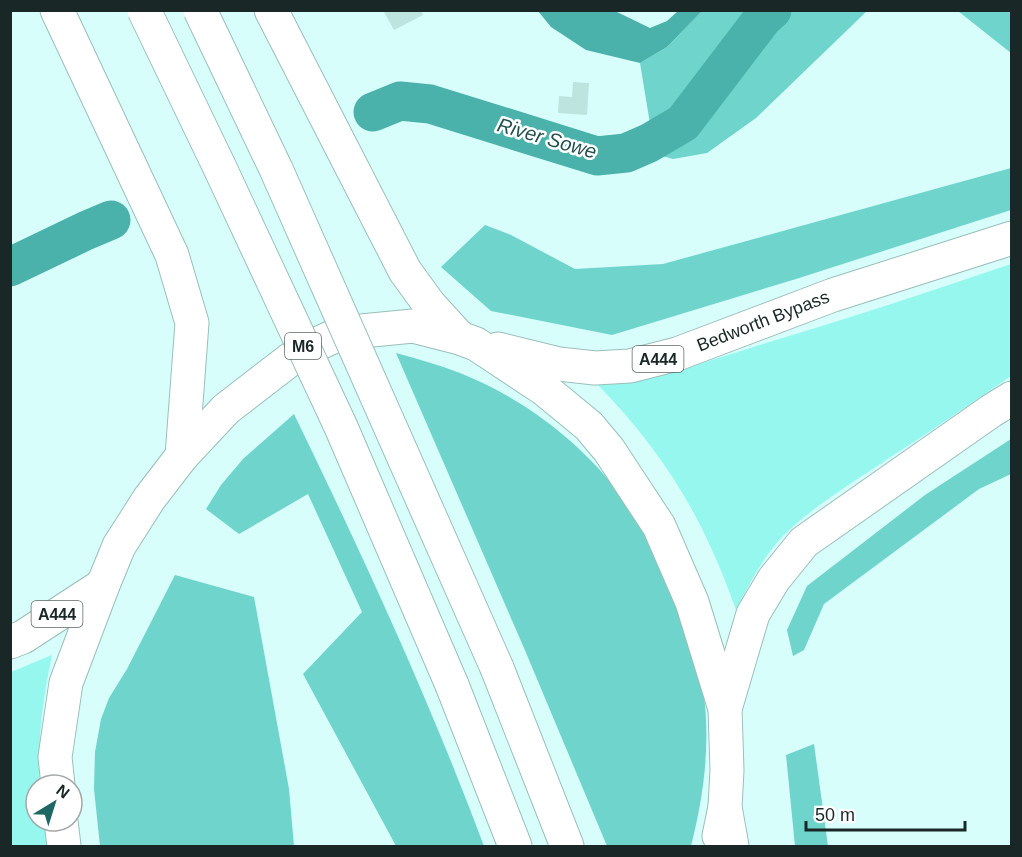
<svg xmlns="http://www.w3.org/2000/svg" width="1022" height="857" viewBox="0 0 1022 857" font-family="Helvetica,sans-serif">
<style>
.green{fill:#96f7ef}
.forest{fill:#6ed4cc}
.water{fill:#4ab2aa}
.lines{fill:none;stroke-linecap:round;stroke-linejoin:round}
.river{stroke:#4ab2aa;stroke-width:39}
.building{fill:#bee4e0}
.trunk-casing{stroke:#9abfbb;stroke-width:35}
.motorway-casing{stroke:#9abfbb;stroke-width:35}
.trunk{stroke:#fff;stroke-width:33}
.motorway{stroke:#fff;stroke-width:33}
.motorway-bridge-casing{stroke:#9abfbb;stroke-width:35;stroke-linecap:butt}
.motorway-bridge{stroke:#fff;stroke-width:33}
.labels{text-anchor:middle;stroke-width:5;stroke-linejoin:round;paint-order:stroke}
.shield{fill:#fff;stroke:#5e6867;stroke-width:1.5}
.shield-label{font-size:16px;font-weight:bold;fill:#192826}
.street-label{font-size:18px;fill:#192826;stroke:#fff}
.water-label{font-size:20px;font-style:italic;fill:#23514d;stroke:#fff}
</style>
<rect width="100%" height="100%" fill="#d7fefa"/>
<g class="green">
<path d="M1011,264v112c-41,28 -83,57 -125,84 -35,24 -73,46 -103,76 -20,21 -34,48 -47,74 -32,-91 -71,-156 -138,-225 57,-5 110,-24 165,-41 83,-25 166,-52 248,-80z"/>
<path d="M52,655c-9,43 -15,86 -12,130h-4v36h8l4,25h-37v-174z"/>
</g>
<g class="forest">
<polygon points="702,11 867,11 756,118 707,153 673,159 655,154 640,63 667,47"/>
<polygon points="958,11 1011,11 1011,53"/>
<polygon points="1011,168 1011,210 796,279 612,335 491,311 441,267 485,225 511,235 575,269 663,264"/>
<path d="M396,353c22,6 43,12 64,20 73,29 137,82 179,148 8,12 19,25 24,38 9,21 14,44 21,65 6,20 17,46 19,65 8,53 1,106 -12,157h-84l-83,-198z"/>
<path d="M294,414c69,142 135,285 190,432h-88l-93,-172 59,-62 -54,-118 -69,40 -33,-25 15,-24 22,-26z"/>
<polygon points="1011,439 1011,474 979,489 824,604 804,650 793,656 787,630 807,586 925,495"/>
<polygon points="175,575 254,597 289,789 294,846 100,846 94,789 95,752 101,719 109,698 127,669"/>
<polygon points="814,744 828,846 795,846 786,755"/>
</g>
<polygon class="water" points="538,11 615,11 650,28 667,21 678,11 702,11 667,47 640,63 586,50 551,27"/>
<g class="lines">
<g class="river">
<polyline points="373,112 400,101 430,104 597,156 626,153 649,143 683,123 763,18 772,10"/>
<polyline points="10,267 85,231 111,220"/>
</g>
</g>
<g class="building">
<polygon points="387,10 421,10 423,15 394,30 384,12"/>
<polygon points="573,82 589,83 587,115 558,113 559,96 572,97"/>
</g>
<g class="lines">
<defs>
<g id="trunk">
<polyline points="498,349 559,364 595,368 630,366 677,354 833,295 1012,238"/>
<polyline points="10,642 23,637 103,585"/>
<polyline points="725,709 753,614 774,579 804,542 991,411 1012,398"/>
<polyline points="58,785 55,757 66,683 103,585 119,546 149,499 182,456 226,409 300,352 341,333 413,326 460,338 476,344 544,389 589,426 609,450 659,526 692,602 725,709 727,770 725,807 719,836"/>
<polyline points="61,821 64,846"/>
</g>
<g id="motorway">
<polyline points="57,10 172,255 192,323 182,456"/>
<polyline points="271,10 405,271 429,304 460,338"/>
<polyline points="497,668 567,846"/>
<polyline points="452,685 515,846"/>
<polyline points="725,807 732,846"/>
</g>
</defs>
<use href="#trunk" class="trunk-casing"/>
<use href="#motorway" class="motorway-casing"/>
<use href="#trunk" class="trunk"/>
<use href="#motorway" class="motorway"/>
<defs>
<g id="motorway-bridge">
<polyline points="144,10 220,168 341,427 452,685"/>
<polyline points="200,10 276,169 497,668"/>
</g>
</defs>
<use href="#motorway-bridge" class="motorway-bridge-casing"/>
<use href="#motorway-bridge" class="motorway-bridge"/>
</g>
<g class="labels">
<g class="shield">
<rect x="285" y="333" width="36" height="26" rx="4.5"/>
<rect x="632.5" y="346" width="51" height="26" rx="4.5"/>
<rect x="31.5" y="601" width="51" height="26" rx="4.5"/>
</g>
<g class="shield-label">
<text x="303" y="352">M6</text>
<text x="658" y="365">A444</text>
<text x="57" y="620">A444</text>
</g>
<g class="street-label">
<text transform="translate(763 321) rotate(-21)" y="6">Bedworth Bypass</text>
</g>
<g class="water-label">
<text transform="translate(547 138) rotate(16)" y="7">River Sowe</text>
</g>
</g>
<rect width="1022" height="857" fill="none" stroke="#192826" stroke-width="24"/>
<g transform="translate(54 803) rotate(38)"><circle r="28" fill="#ffffff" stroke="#a3a9a8" stroke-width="1.5"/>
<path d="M0-4.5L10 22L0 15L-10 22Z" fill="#1d6864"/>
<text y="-9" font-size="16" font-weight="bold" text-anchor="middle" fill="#192826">N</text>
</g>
<path d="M806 821v9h159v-9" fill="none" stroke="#192826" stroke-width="3"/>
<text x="815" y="821" font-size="18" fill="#192826" stroke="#ffffff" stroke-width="4.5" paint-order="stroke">50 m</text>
</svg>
